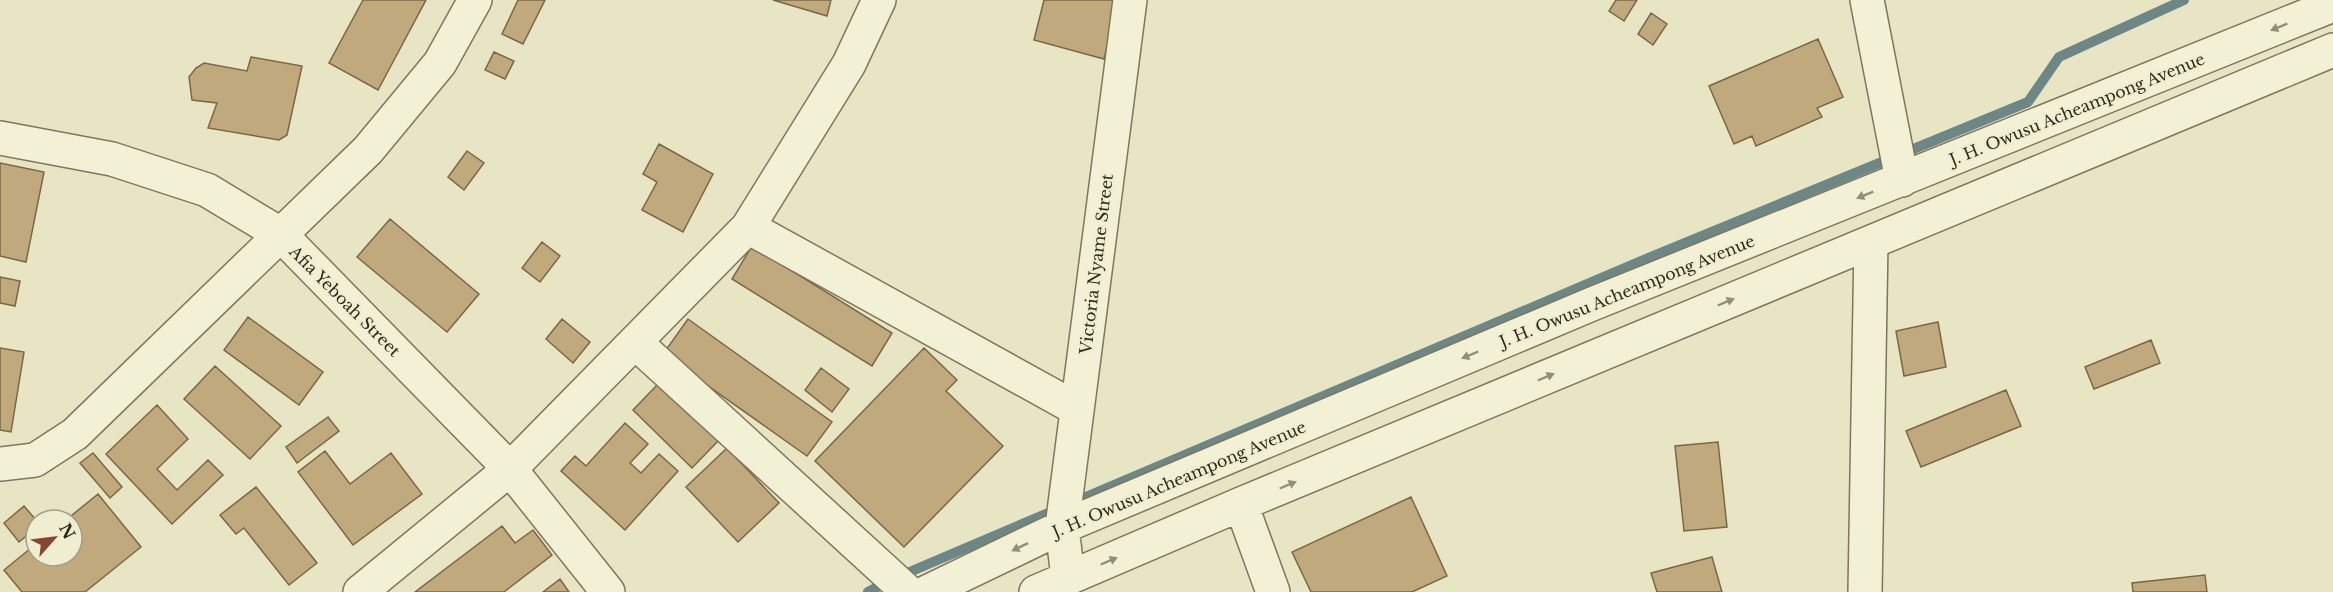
<svg xmlns="http://www.w3.org/2000/svg" width="2333" height="592" font-family="'Libre Baskerville',serif">
<style>
.lines{fill:none;stroke-linecap:round;stroke-linejoin:round}
.stream{stroke:#6d8787;stroke-width:10}
.building{fill:#c0a97d;stroke:#7b6745;stroke-width:1.5}
.minor-casing{stroke:#7f765c;stroke-width:36}
.minor{stroke:#f3f1d5;stroke-width:33}
.oneway{fill:#928e7a}
.labels{text-anchor:middle;dominant-baseline:central;stroke-width:4.5;stroke-linejoin:round;paint-order:stroke}
.street-label{font-size:16px;fill:#312b1e;stroke:#f0eed1}
</style>
<rect width="100%" height="100%" fill="#e7e5c3"/>
<g class="lines">
<path class="stream" d="M 868,592 L 893,579 L 1653,256 L 2028,102 L 2059,57 L 2184,0"/>
</g>
<path class="building" d="M 363,0 L 426,0 L 378,90 L 329,63 Z
M 518,0 L 545,0 L 523,44 L 502,34 Z
M 773,0 L 831,0 L 827,16 Z
M 1044,0 L 1119,0 L 1104,59 L 1034,40 Z
M 1616,0 L 1637,0 L 1624,21 L 1609,11 Z
M 1651,13 L 1667,24 L 1653,45 L 1638,34 Z
M 1818,39 L 1843,97 L 1817,108 L 1822,117 L 1756,146 L 1752,136 L 1734,144 L 1709,86 Z
M 494,52 L 514,61 L 505,79 L 485,70 Z
M 251,57 L 302,66 L 287,135 L 279,140 L 208,128 L 217,103 L 192,100 L 189,77 L 196,68 L 204,63 L 247,71 Z
M 659,144 L 713,174 L 683,232 L 642,210 L 657,182 L 643,174 Z
M 467,151 L 484,163 L 464,190 L 448,177 Z
M 0,163 L 44,172 L 26,262 L 0,256 Z
M 390,219 L 479,294 L 447,332 L 357,257 Z
M 542,242 L 560,256 L 540,282 L 522,268 Z
M 752,246 L 892,333 L 872,366 L 732,279 Z
M 0,277 L 20,281 L 15,306 L 0,303 Z
M 248,317 L 323,372 L 299,405 L 224,350 Z
M 562,319 L 590,342 L 573,363 L 546,339 Z
M 688,319 L 832,422 L 807,456 L 663,354 Z
M 1938,322 L 1946,367 L 1904,376 L 1896,331 Z
M 2151,340 L 2160,363 L 2094,389 L 2085,367 Z
M 0,348 L 24,352 L 11,432 L 0,430 Z
M 924,348 L 957,380 L 946,391 L 1003,446 L 904,547 L 815,461 Z
M 215,366 L 281,426 L 250,459 L 184,399 Z
M 821,368 L 849,389 L 832,412 L 805,390 Z
M 659,383 L 718,441 L 692,468 L 633,410 Z
M 2006,390 L 2021,426 L 1921,467 L 1906,431 Z
M 157,405 L 188,439 L 157,469 L 177,490 L 208,460 L 223,475 L 172,524 L 106,454 Z
M 328,417 L 339,431 L 297,463 L 286,447 Z
M 625,423 L 648,444 L 630,463 L 641,473 L 659,454 L 678,471 L 625,530 L 561,471 L 575,456 L 586,466 Z
M 1718,442 L 1727,527 L 1684,531 L 1675,446 Z
M 727,448 L 779,503 L 738,542 L 686,487 Z
M 325,451 L 350,484 L 391,453 L 422,494 L 353,545 L 298,472 Z
M 93,453 L 122,487 L 110,498 L 80,463 Z
M 256,487 L 317,563 L 289,585 L 244,528 L 236,534 L 220,515 Z
M 98,494 L 141,547 L 85,592 L 22,592 L 4,570 L 36,544 L 36,556 L 72,556 L 72,520 L 66,520 Z
M 1411,497 L 1447,576 L 1412,592 L 1311,592 L 1292,552 Z
M 24,506 L 36,520 L 36,528 L 19,542 L 4,523 Z
M 502,526 L 515,543 L 533,530 L 552,555 L 504,592 L 415,592 Z
M 1712,557 L 1722,592 L 1657,592 L 1651,573 Z
M 2205,575 L 2207,592 L 2133,592 L 2132,583 Z
M 560,579 L 569,592 L 543,592 Z"/>
<g class="lines">
<defs>
<path id="minor" d="M 1867,0 L 1902,180
M 0,138 L 112,159 L 207,190 L 280,234 L 510,469 L 608,592
M 748,227 L 849,64 L 879,0
M 636,343 L 908,592
M 0,464 L 35,460 L 75,434 L 368,150 L 440,63 L 475,0
M 1241,504 L 1273,592
M 1068,578 L 1062,527 L 1130,0
M 360,592 L 510,469 L 748,227 L 1077,409
M 927,592 L 1062,527 L 1592,304 L 2333,5
M 1036,592 L 1241,504 L 2333,50
M 1865,592 L 1871,242"/>
</defs>
<use href="#minor" class="minor-casing"/>
<use href="#minor" class="minor"/>
</g>
<defs><path id="oneway-solid" d="M-6-.8H1V-3.2L6.5 0L1 3.2V.8H-6Z" transform="scale(1.5)"/></defs>
<g class="oneway">
<use href="#oneway-solid" transform="translate(2279 27) rotate(158)"/>
<use href="#oneway-solid" transform="translate(1865 195) rotate(158)"/>
<use href="#oneway-solid" transform="translate(1726 302) rotate(-23)"/>
<use href="#oneway-solid" transform="translate(1470 355) rotate(157)"/>
<use href="#oneway-solid" transform="translate(1546 377) rotate(-23)"/>
<use href="#oneway-solid" transform="translate(1288 485) rotate(-23)"/>
<use href="#oneway-solid" transform="translate(1020 547) rotate(154)"/>
<use href="#oneway-solid" transform="translate(1109 561) rotate(-23)"/>
</g>
<g class="labels">
<g class="street-label">
<text transform="translate(2077 109) rotate(-22)">J. H. Owusu Acheampong Avenue</text>
<text transform="translate(1096 264) rotate(-83)">Victoria Nyame Street</text>
<text transform="translate(1627 291) rotate(-22)">J. H. Owusu Acheampong Avenue</text>
<text transform="translate(345 301) rotate(45)">Afia Yeboah Street</text>
<text transform="translate(1179 479) rotate(-23)">J. H. Owusu Acheampong Avenue</text>
</g>
</g>
<g transform="translate(54 538) rotate(62)"><circle r="28" fill="#f0eed1" stroke="#a4a089" stroke-width="1.5"/>
<path d="M0-4.5L10 22L0 15L-10 22Z" fill="#864634"/>
<text y="-9" font-size="16" font-weight="bold" text-anchor="middle" fill="#312b1e">N</text>
</g>
</svg>
